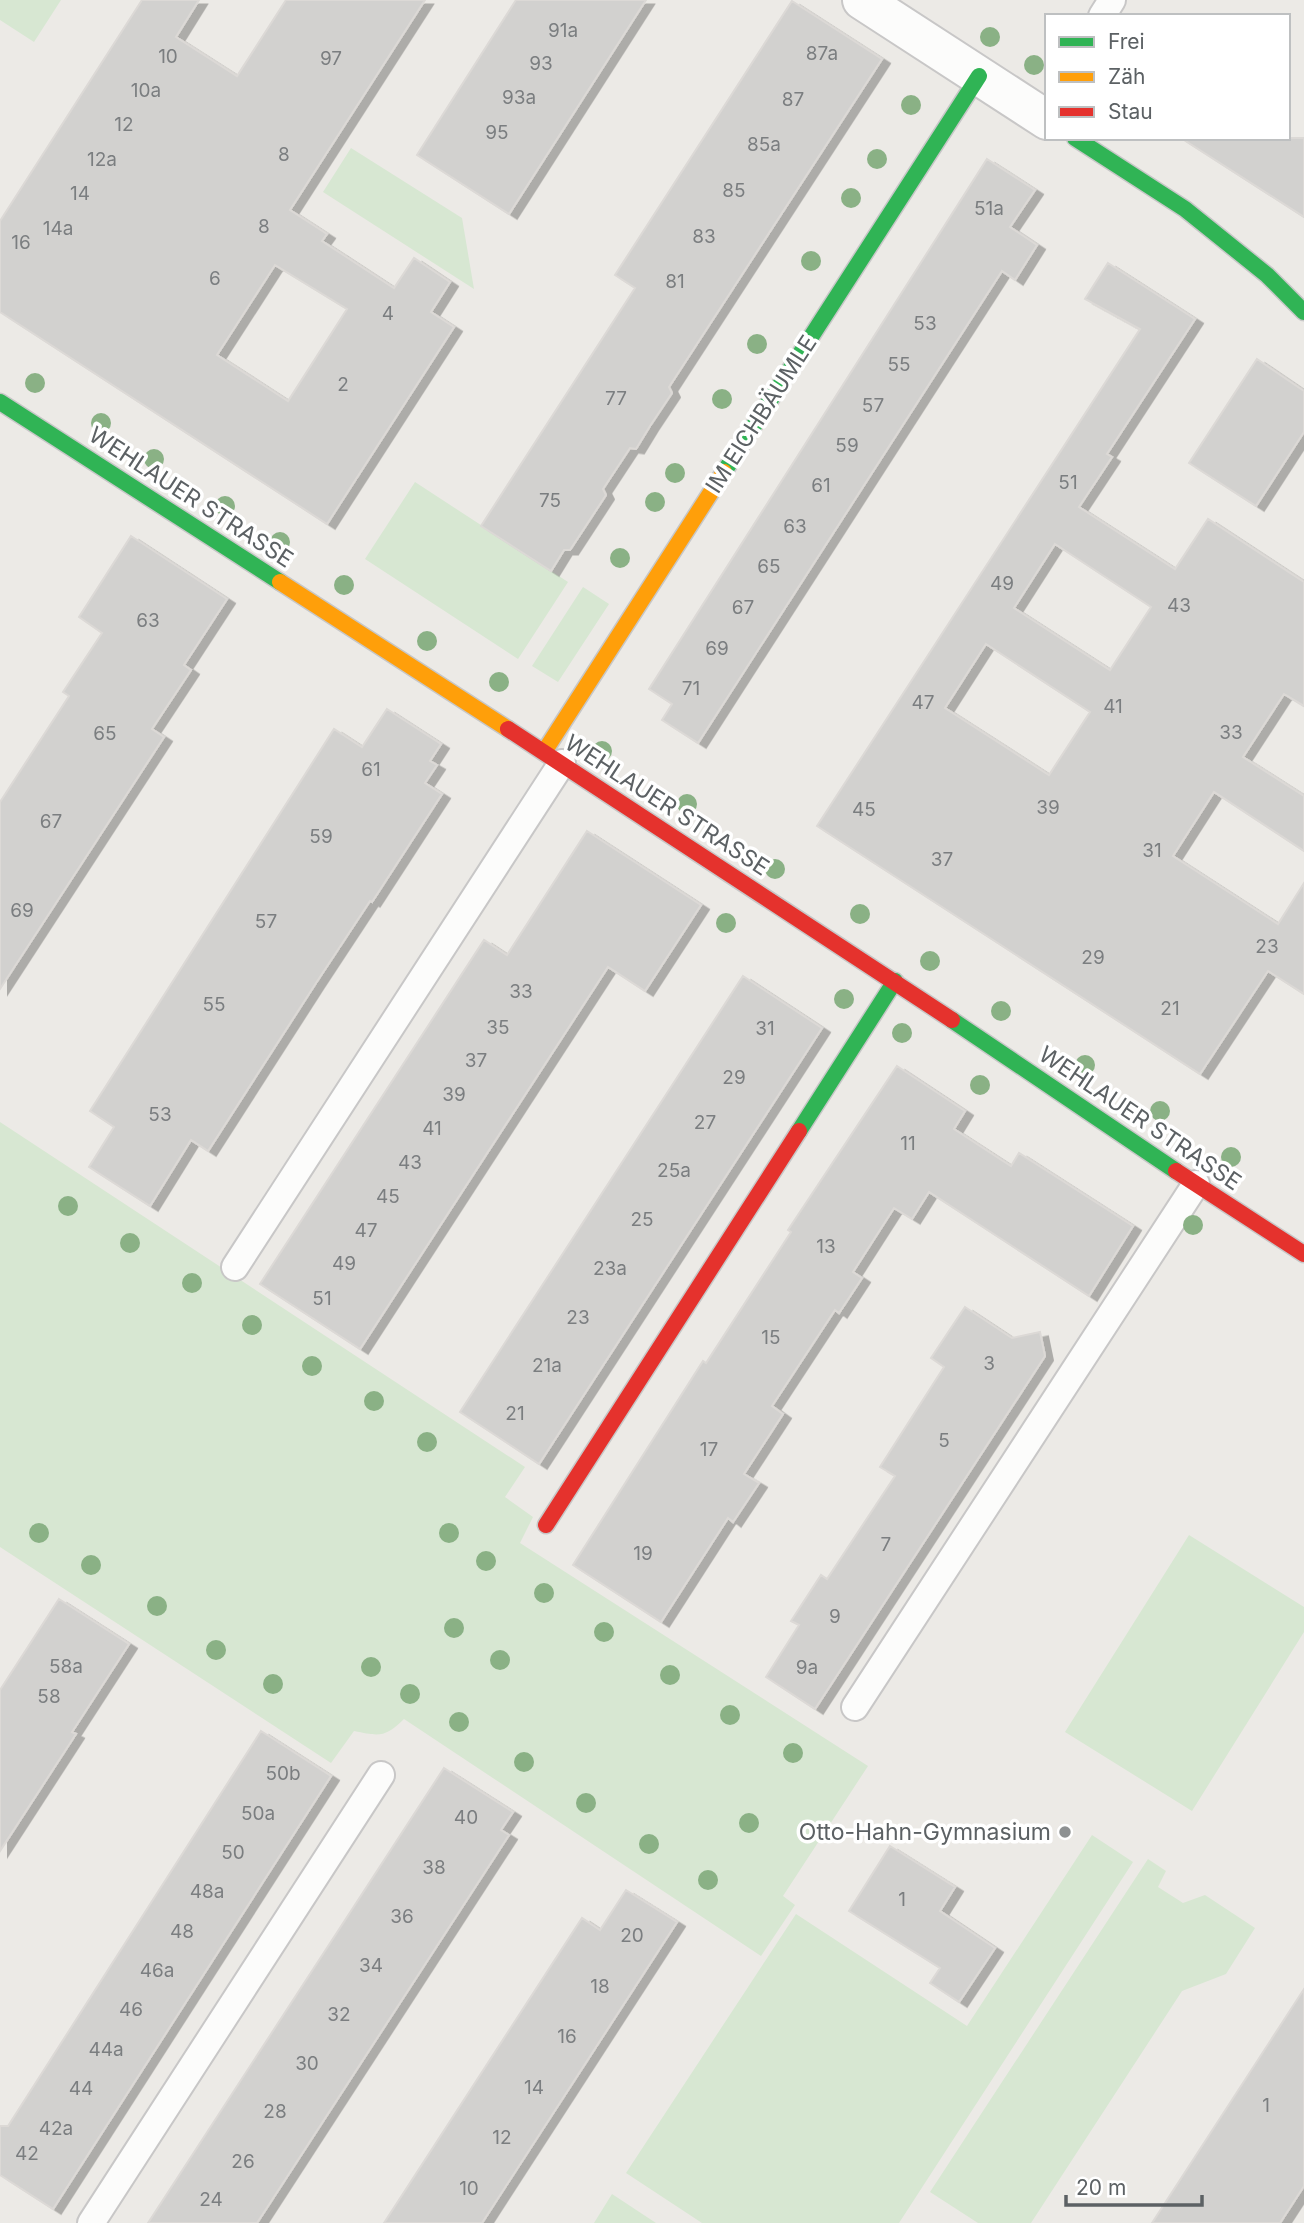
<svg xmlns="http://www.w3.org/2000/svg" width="1304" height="2223" font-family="Inter,sans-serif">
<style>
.green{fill:#d7e7d2}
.building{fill:#d2d1cf;stroke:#dcd9d6;stroke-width:2;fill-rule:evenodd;filter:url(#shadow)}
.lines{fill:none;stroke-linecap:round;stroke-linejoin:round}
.lane-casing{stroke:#c8c7c7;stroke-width:30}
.street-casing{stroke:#c8c7c7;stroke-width:42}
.fast-casing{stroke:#c7c7c7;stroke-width:19}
.slow-casing{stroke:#c7c7c7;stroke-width:19}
.jam-casing{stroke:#c7c7c7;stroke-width:19}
.lane{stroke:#fcfcfb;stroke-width:26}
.street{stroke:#fcfcfb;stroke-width:38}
.fast{stroke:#30b455;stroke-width:16}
.slow{stroke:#ff9f0a;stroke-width:16}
.jam{stroke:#e5322d;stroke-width:16}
.tree{fill:#8ab185}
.poi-dot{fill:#8e9192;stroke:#fff;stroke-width:2.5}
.labels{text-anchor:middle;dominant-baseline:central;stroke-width:7;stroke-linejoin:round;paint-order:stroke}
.number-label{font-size:19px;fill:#7b7e80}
.street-label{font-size:23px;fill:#5c6164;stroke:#fff}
.poi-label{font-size:23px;fill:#5c6164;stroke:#fff;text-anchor:end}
</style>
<defs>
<filter id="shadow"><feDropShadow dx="8" dy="4.5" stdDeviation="0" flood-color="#0004"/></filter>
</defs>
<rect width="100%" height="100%" fill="#eceae6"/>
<path class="green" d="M 0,0 L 61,0 L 34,42 L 0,20 Z
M 351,148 L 462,218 L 474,289 L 323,192 Z
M 415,482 L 568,582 L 518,659 L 365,559 Z
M 583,587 L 609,604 L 558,682 L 532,666 Z
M 0,1122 L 525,1467 L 505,1497 L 533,1517 L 520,1543 L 868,1766 L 783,1896 L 795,1905 L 761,1956 L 404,1719 C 385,1738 379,1736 354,1731 L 331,1763 L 0,1547 Z
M 1189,1535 L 1304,1607 L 1304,1632 L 1192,1811 L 1065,1732 Z
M 1092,1835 L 1133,1862 L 899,2223 L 702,2223 L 626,2173 L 796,1914 L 967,2026 Z
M 1148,1859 L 1166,1871 L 1158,1887 L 1183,1903 L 1205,1895 L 1255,1928 L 1226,1974 L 1182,1991 L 1031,2223 L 978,2223 L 930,2192 Z
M 612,2194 L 656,2223 L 594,2223 Z"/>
<path class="building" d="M 142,0 L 199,0 L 176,37 L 237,76 L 286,0 L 425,0 L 290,210 L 327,234 L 322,241 L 394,288 L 414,258 L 450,282 L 431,312 L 454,327 L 327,524 L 0,312 L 0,221 ZM 275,265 L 347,309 L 288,401 L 217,355 Z
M 516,0 L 646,0 L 509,214 L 417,155 Z
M 792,1 L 882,59 L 669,387 L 672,393 L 650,426 L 636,449 L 630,448 L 603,489 L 606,495 L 570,550 L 564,550 L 551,571 L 481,526 L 635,288 L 615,275 Z
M 1181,138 L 1304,138 L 1304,217 Z
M 987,159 L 1035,190 L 1010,227 L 1037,245 L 1015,280 L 1002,271 L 698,743 L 662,720 L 672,704 L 649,689 Z
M 1108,263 L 1195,319 L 1107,454 L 1112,457 L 1079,507 L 1175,569 L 1208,519 L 1304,582 L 1304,706 L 1284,694 L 1243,757 L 1304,796 L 1304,851 L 1214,792 L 1173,856 L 1278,924 L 1304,883 L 1304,994 L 1268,971 L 1200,1074 L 817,826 L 1140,329 L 1085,299 ZM 1055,544 L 1151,607 L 1110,670 L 1014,608 ZM 986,644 L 1090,712 L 1049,775 L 945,708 Z
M 1257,359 L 1304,391 L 1304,432 L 1256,506 L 1189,463 Z
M 131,536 L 227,599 L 184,665 L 191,670 L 152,729 L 164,737 L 0,989 L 0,802 L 69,696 L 63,692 L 102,633 L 79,617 Z
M 387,709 L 441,744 L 430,761 L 437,765 L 425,783 L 442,794 L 372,902 L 370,901 L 316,983 L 208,1151 L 191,1140 L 150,1206 L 89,1167 L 114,1127 L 90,1111 L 334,729 L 362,747 Z
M 587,831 L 701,905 L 645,991 L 608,967 L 360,1349 L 260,1284 L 484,940 L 507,955 Z
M 743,976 L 822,1028 L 539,1464 L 460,1412 Z
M 897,1066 L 965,1111 L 954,1129 L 1011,1166 L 1019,1153 L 1133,1226 L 1089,1296 L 929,1192 L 912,1219 L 894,1208 L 853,1272 L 862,1278 L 839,1313 L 835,1310 L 772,1406 L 783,1414 L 744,1474 L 759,1483 L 733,1522 L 728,1518 L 661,1622 L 573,1565 L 703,1361 L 706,1363 L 791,1232 L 788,1230 Z
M 965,1307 L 1012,1338 L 1040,1332 L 1045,1356 L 815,1709 L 766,1677 L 799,1625 L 791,1621 L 821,1575 L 827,1579 L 895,1476 L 880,1467 L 944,1367 L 931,1358 Z
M 59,1599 L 129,1644 L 72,1732 L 76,1734 L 0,1851 L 0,1690 Z
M 261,1731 L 331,1776 L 53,2209 L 0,2175 L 0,2126 L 8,2126 Z
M 444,1768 L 513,1812 L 501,1830 L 509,1835 L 257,2223 L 148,2223 Z
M 890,1846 L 955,1887 L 940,1911 L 995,1948 L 959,2002 L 930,1983 L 940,1968 L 849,1911 Z
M 626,1890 L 677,1922 L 482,2223 L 384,2223 L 582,1918 L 600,1930 Z
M 1304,1989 L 1304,2186 L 1280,2223 L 1152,2223 Z"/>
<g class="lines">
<defs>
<path id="lane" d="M 1102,16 L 1112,0
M 235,1267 L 562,763
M 855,1707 L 1196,1184
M 91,2223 L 381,1775"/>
<path id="street" d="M 862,0 L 1047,120"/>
<path id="fast" d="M 1075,138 L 1185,209 L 1267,275 L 1304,312
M 0,402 L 280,582
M 724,472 L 979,76
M 952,1020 L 1176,1171
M 799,1131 L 895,981"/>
<path id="slow" d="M 280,582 L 508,729
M 544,752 L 724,472"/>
<path id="jam" d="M 508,729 L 952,1020
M 1176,1171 L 1304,1254
M 546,1525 L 799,1131"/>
</defs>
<use href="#lane" class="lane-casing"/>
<use href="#street" class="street-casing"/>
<use href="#fast" class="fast-casing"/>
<use href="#slow" class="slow-casing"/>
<use href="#jam" class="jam-casing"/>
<use href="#lane" class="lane"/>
<use href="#street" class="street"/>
<use href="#fast" class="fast"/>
<use href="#slow" class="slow"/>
<use href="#jam" class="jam"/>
</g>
<g class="tree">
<circle cx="990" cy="37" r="10"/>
<circle cx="1034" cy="65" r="10"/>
<circle cx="911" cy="105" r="10"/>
<circle cx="877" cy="159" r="10"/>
<circle cx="851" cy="198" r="10"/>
<circle cx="811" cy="261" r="10"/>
<circle cx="757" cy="344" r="10"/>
<circle cx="35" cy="383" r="10"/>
<circle cx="722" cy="399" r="10"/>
<circle cx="101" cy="423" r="10"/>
<circle cx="154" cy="459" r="10"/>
<circle cx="675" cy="473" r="10"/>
<circle cx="655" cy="502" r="10"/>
<circle cx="225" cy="506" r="10"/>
<circle cx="280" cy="542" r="10"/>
<circle cx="620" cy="558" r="10"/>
<circle cx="344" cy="585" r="10"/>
<circle cx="427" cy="641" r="10"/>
<circle cx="499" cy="682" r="10"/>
<circle cx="602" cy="751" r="10"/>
<circle cx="687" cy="804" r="10"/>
<circle cx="775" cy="869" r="10"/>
<circle cx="860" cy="914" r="10"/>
<circle cx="726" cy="923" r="10"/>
<circle cx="930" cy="961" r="10"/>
<circle cx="844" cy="999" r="10"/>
<circle cx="1001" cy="1011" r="10"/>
<circle cx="902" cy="1033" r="10"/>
<circle cx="1085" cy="1065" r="10"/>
<circle cx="980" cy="1085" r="10"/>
<circle cx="1160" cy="1111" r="10"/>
<circle cx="1231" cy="1157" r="10"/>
<circle cx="68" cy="1206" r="10"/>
<circle cx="1193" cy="1225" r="10"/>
<circle cx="130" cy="1243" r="10"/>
<circle cx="192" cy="1283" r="10"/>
<circle cx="252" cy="1325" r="10"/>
<circle cx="312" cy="1366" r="10"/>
<circle cx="374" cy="1401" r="10"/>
<circle cx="427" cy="1442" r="10"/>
<circle cx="39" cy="1533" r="10"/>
<circle cx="449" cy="1533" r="10"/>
<circle cx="486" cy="1561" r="10"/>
<circle cx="91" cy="1565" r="10"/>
<circle cx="544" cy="1593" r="10"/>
<circle cx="157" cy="1606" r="10"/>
<circle cx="454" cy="1628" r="10"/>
<circle cx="604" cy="1632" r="10"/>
<circle cx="216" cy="1650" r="10"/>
<circle cx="500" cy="1660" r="10"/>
<circle cx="371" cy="1667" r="10"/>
<circle cx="670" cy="1675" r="10"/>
<circle cx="273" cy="1684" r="10"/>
<circle cx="410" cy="1694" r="10"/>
<circle cx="730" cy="1715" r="10"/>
<circle cx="459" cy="1722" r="10"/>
<circle cx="793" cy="1753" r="10"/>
<circle cx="524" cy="1762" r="10"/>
<circle cx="586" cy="1803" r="10"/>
<circle cx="749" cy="1823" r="10"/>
<circle cx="649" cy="1844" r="10"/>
<circle cx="708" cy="1880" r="10"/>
</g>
<circle class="poi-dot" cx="1065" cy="1832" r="7"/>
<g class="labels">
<g class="number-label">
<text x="563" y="30">91a</text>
<text x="822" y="53">87a</text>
<text x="168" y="56">10</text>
<text x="331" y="58">97</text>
<text x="541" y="63">93</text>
<text x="146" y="90">10a</text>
<text x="519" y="97">93a</text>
<text x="793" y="99">87</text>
<text x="124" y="124">12</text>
<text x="497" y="132">95</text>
<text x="764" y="144">85a</text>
<text x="284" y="154">8</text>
<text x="102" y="159">12a</text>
<text x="734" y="190">85</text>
<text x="80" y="193">14</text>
<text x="989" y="208">51a</text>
<text x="264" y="226">8</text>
<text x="58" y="228">14a</text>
<text x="704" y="236">83</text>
<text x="21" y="242">16</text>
<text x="215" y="278">6</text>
<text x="675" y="281">81</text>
<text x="388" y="313">4</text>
<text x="925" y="323">53</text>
<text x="899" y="364">55</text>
<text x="343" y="384">2</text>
<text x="616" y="398">77</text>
<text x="873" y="405">57</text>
<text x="847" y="445">59</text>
<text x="1068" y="482">51</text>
<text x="821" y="485">61</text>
<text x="550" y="500">75</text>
<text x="795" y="526">63</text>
<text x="769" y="566">65</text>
<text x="1002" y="583">49</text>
<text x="1179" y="605">43</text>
<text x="743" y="607">67</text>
<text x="148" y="620">63</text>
<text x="717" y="648">69</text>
<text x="691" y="688">71</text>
<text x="923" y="702">47</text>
<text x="1113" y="706">41</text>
<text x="1231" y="732">33</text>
<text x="105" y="733">65</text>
<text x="371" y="769">61</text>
<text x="1048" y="807">39</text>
<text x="864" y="809">45</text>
<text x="51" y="821">67</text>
<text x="321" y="836">59</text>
<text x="1152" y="850">31</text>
<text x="942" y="859">37</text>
<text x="22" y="910">69</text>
<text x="266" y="921">57</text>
<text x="1267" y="946">23</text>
<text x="1093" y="957">29</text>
<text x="521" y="991">33</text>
<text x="214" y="1004">55</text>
<text x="1170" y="1008">21</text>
<text x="498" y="1027">35</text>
<text x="765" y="1028">31</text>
<text x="476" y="1060">37</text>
<text x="734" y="1077">29</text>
<text x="454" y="1094">39</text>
<text x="160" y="1114">53</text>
<text x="705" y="1122">27</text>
<text x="432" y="1128">41</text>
<text x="908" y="1143">11</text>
<text x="410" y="1162">43</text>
<text x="674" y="1170">25a</text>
<text x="388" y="1196">45</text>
<text x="642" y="1219">25</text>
<text x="366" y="1230">47</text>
<text x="826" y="1246">13</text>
<text x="344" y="1263">49</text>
<text x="610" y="1268">23a</text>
<text x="322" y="1298">51</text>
<text x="578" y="1317">23</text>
<text x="771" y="1337">15</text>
<text x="989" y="1363">3</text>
<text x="547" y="1365">21a</text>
<text x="515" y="1413">21</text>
<text x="944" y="1440">5</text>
<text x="709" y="1449">17</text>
<text x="886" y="1544">7</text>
<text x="643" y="1553">19</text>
<text x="835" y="1616">9</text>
<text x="66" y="1666">58a</text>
<text x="807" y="1667">9a</text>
<text x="49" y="1696">58</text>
<text x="283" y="1773">50b</text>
<text x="258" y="1813">50a</text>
<text x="466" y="1817">40</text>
<text x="233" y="1852">50</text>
<text x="434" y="1867">38</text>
<text x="207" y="1891">48a</text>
<text x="902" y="1899">1</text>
<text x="402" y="1916">36</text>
<text x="182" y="1931">48</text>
<text x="632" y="1935">20</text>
<text x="371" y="1965">34</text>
<text x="157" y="1970">46a</text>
<text x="600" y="1986">18</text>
<text x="131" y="2009">46</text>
<text x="339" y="2014">32</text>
<text x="567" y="2036">16</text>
<text x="106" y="2049">44a</text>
<text x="307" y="2063">30</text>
<text x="534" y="2087">14</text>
<text x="81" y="2088">44</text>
<text x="1266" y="2105">1</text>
<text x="275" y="2111">28</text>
<text x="56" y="2128">42a</text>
<text x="502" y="2137">12</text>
<text x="27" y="2153">42</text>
<text x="243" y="2161">26</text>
<text x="469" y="2188">10</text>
<text x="211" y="2199">24</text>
</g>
<g class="street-label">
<text transform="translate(761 414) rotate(-57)">IM EICHBÄUMLE</text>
<text transform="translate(191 497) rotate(33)">WEHLAUER STRASSE</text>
<text transform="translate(667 805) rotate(33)">WEHLAUER STRASSE</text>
<text transform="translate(1140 1118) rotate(34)">WEHLAUER STRASSE</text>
</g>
<g class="poi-label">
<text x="1051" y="1832">Otto-Hahn-Gymnasium</text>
</g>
</g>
<rect x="1045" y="14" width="245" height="126" fill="#ffffff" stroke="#bec0c1" stroke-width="2"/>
<rect x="1059" y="37" width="35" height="10" fill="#30b455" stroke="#bec0c1" stroke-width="2"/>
<text x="1108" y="49" font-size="21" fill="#5c6164">Frei</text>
<rect x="1059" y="72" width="35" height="10" fill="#ff9f0a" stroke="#bec0c1" stroke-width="2"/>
<text x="1108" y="84" font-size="21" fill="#5c6164">Zäh</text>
<rect x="1059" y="107" width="35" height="10" fill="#e5322d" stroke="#bec0c1" stroke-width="2"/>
<text x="1108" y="119" font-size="21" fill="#5c6164">Stau</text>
<path d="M1066 2195v10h136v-10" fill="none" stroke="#5c6164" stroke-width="3.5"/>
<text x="1076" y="2195" font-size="21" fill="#5c6164" stroke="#ffffff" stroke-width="5" paint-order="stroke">20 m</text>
</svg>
